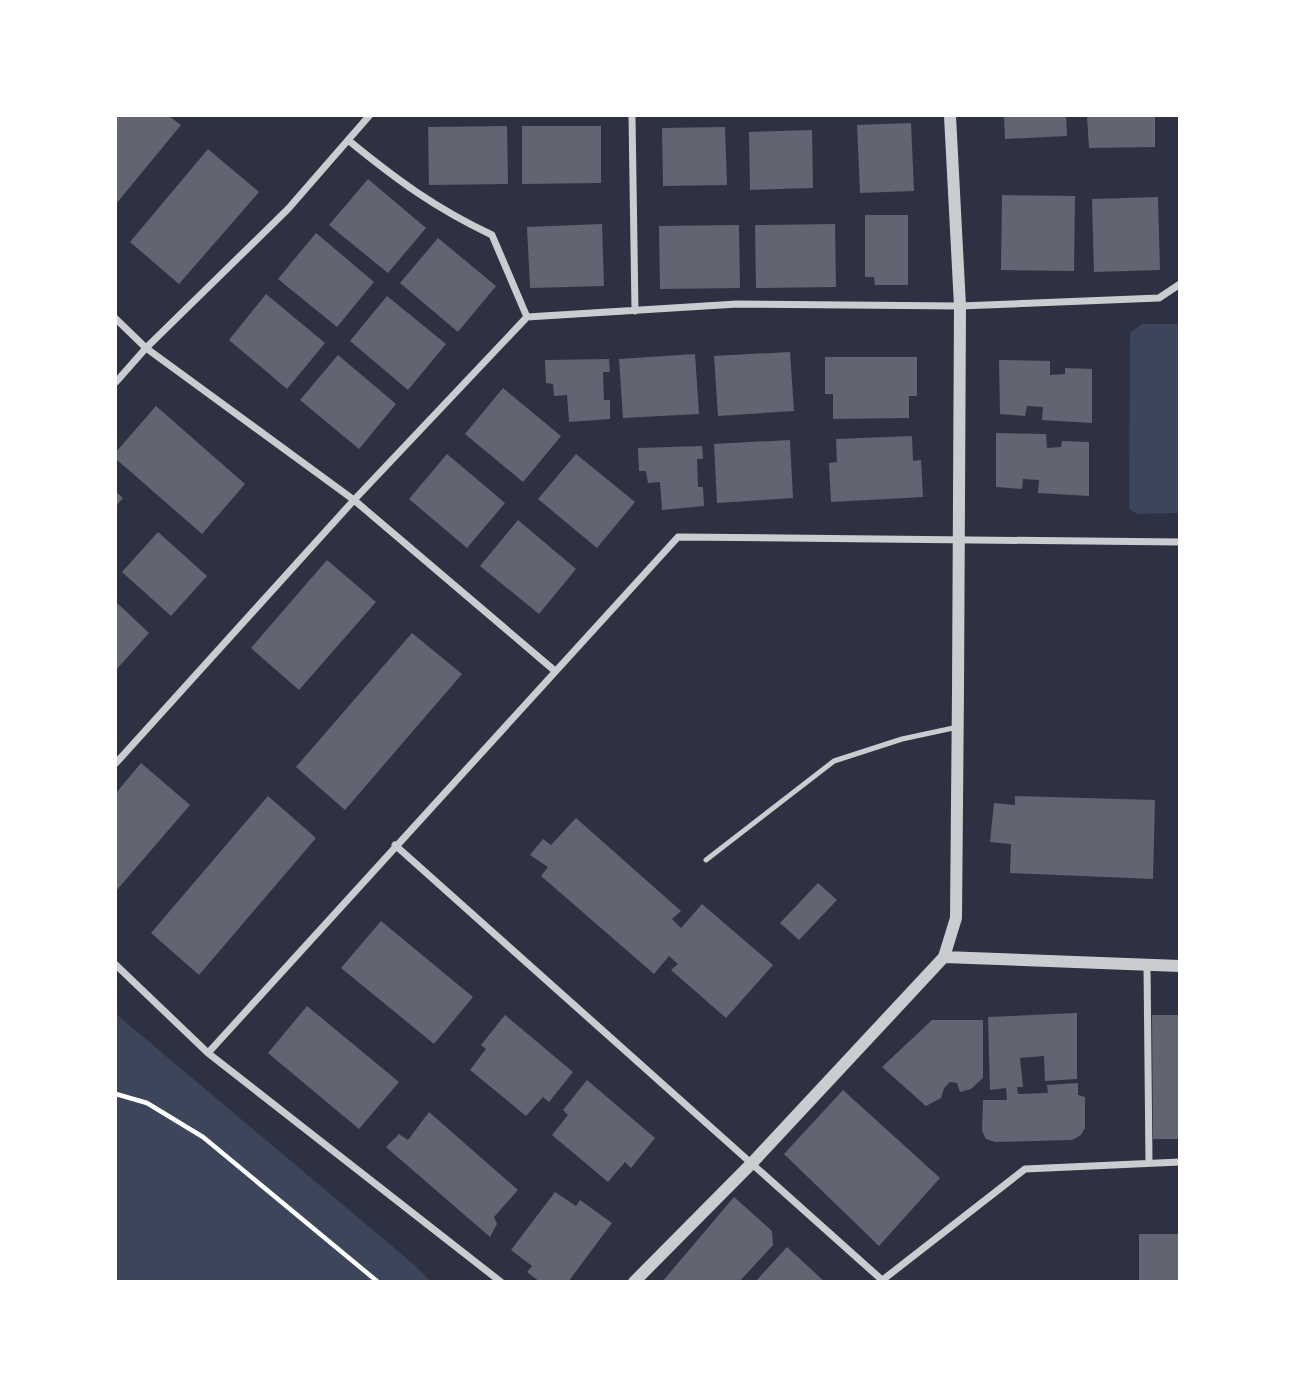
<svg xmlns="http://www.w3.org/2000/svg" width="1295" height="1397" font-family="Quicksand,sans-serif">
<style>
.green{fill:#3c4559}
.building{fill:#626471}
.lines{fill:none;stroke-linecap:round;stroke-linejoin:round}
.path{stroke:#fff;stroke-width:4.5}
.service{stroke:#caccd0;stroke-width:5}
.minor{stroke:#caccd0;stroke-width:7}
.tertiary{stroke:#caccd0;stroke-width:12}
</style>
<rect width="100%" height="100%" fill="#2d3142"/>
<path class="green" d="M 1142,324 L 1179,324 L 1179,513 L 1137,514 L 1129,509 L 1130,333 Z
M 116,1014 L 411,1262 L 430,1281 L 116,1281 Z"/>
<path class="building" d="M 116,116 L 169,116 L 181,125 L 116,204 Z
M 1004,116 L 1066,116 L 1067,136 L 1005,139 Z
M 1087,116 L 1155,116 L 1155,147 L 1089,148 Z
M 911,123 L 914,191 L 860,193 L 857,125 Z
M 507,126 L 508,184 L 429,185 L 428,127 Z
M 522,126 L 601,126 L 601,183 L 522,184 Z
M 725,127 L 727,185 L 663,186 L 662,128 Z
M 812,130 L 813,188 L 750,190 L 749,132 Z
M 208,149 L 259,192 L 179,284 L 130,242 Z
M 368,179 L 426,228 L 388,273 L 329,225 Z
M 1002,195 L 1075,196 L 1074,271 L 1001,270 Z
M 1158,197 L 1160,270 L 1094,272 L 1092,199 Z
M 865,215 L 908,215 L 908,285 L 875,285 L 874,277 L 865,277 Z
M 602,224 L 604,286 L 530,288 L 527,227 Z
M 835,224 L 836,287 L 756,288 L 755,225 Z
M 739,225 L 740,288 L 660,289 L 659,226 Z
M 316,233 L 374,282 L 337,327 L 278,279 Z
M 438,238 L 496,286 L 458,332 L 400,283 Z
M 266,294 L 325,343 L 287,389 L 229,340 Z
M 387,296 L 446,344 L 408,390 L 350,341 Z
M 790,352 L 794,411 L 718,416 L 714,356 Z
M 695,354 L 699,414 L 623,418 L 619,359 Z
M 338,355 L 396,404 L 359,449 L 300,400 Z
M 825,357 L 917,357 L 917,396 L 909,396 L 909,418 L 833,419 L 833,394 L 825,394 Z
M 609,359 L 610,372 L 603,372 L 604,400 L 610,400 L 610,419 L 569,422 L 567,395 L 554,396 L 553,384 L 546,383 L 545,360 Z
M 999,360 L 1050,361 L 1050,375 L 1065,374 L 1065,368 L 1092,369 L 1092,423 L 1042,420 L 1043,407 L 1027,406 L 1025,416 L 1000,414 Z
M 503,388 L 561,436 L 523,482 L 465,434 Z
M 156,406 L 245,484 L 202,534 L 116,459 L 116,452 Z
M 996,433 L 1046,434 L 1047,448 L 1061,447 L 1062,441 L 1089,442 L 1089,496 L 1038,493 L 1039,480 L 1023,479 L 1022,489 L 996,487 Z
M 912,436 L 913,461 L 921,460 L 923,497 L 831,502 L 829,463 L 837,462 L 836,439 Z
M 790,440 L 793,498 L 717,503 L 714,444 Z
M 702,446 L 703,459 L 697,459 L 698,487 L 703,487 L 704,506 L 662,510 L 660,482 L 648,483 L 646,471 L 639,471 L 638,448 Z
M 447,454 L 505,503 L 467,548 L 409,499 Z
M 576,454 L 635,502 L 597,548 L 538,499 Z
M 116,492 L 123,498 L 116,506 Z
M 518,520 L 576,569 L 539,614 L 480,566 Z
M 158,532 L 207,576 L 171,616 L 122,572 Z
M 327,560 L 376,602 L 299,690 L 251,648 Z
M 116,602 L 149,633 L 116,670 Z
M 412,633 L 462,674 L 345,810 L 296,767 Z
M 141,763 L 190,805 L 116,891 L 116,793 Z
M 268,796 L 316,838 L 199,975 L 151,933 Z
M 1015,796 L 1155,800 L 1153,879 L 1010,873 L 1011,844 L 990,842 L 994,803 L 1015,805 Z
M 576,818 L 681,911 L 672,919 L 681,928 L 702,904 L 773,965 L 726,1018 L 671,970 L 678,964 L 669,956 L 654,974 L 541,876 L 548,867 L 530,855 L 543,839 L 551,845 Z
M 818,883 L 837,900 L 799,940 L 780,923 Z
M 381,921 L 473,997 L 434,1044 L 341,968 Z
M 307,1006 L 399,1082 L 359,1129 L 268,1053 Z
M 1077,1013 L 1077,1079 L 1045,1081 L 1044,1056 L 1020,1058 L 1023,1087 L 1017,1087 L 1018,1094 L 1048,1093 L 1047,1085 L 1078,1083 L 1078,1095 L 1085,1097 L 1085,1128 L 1081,1135 L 1072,1140 L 995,1142 L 986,1139 L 982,1131 L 983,1100 L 1007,1100 L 1006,1088 L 990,1090 L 988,1017 Z
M 505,1015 L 573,1072 L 549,1102 L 543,1097 L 526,1116 L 470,1070 L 486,1049 L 481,1045 Z
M 1152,1015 L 1180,1015 L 1180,1139 L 1153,1139 Z
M 932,1020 L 983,1020 L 983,1078 L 971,1089 L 960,1092 L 957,1083 L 950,1082 L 944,1088 L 941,1098 L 926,1106 L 882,1067 Z
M 587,1080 L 655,1138 L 631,1168 L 625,1162 L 608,1182 L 552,1135 L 568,1115 L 563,1110 Z
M 843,1090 L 940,1178 L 879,1246 L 784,1154 Z
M 429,1112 L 518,1190 L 494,1217 L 497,1224 L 490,1237 L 386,1147 L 399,1134 L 408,1140 Z
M 555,1192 L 576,1206 L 580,1200 L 612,1223 L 568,1282 L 540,1282 L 527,1272 L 532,1266 L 511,1250 Z
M 734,1197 L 772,1231 L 773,1245 L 739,1282 L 662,1282 Z
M 1139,1234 L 1180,1234 L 1180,1282 L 1139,1282 Z
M 787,1247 L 825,1282 L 755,1282 Z"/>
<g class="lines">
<path class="path" d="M 116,1094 L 147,1103 L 203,1137 L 378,1282"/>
<path class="service" d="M 706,860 L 834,761 L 902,739 L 958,727"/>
<path class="minor" d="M 632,116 L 635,311
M 348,140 C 397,180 435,208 492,235 L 527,317
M 116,319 L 146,348 L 354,500 L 555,671
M 116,382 L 146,348 L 288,209 L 369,116
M 116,763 L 354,500 L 527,317 L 737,304 L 960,306 L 1159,298 L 1180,284
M 395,845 L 882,1280
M 116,965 L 208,1053 L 501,1282
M 1147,965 L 1149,1163
M 208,1053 L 678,537 L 1180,542
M 880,1282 L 1025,1169 L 1180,1162"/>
<path class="tertiary" d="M 944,957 L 956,918 L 958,690 L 960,306 L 950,116
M 634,1282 L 752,1163 L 944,957 L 1180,966"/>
</g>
<rect width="1295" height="1397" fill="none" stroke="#ffffff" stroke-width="234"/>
</svg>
